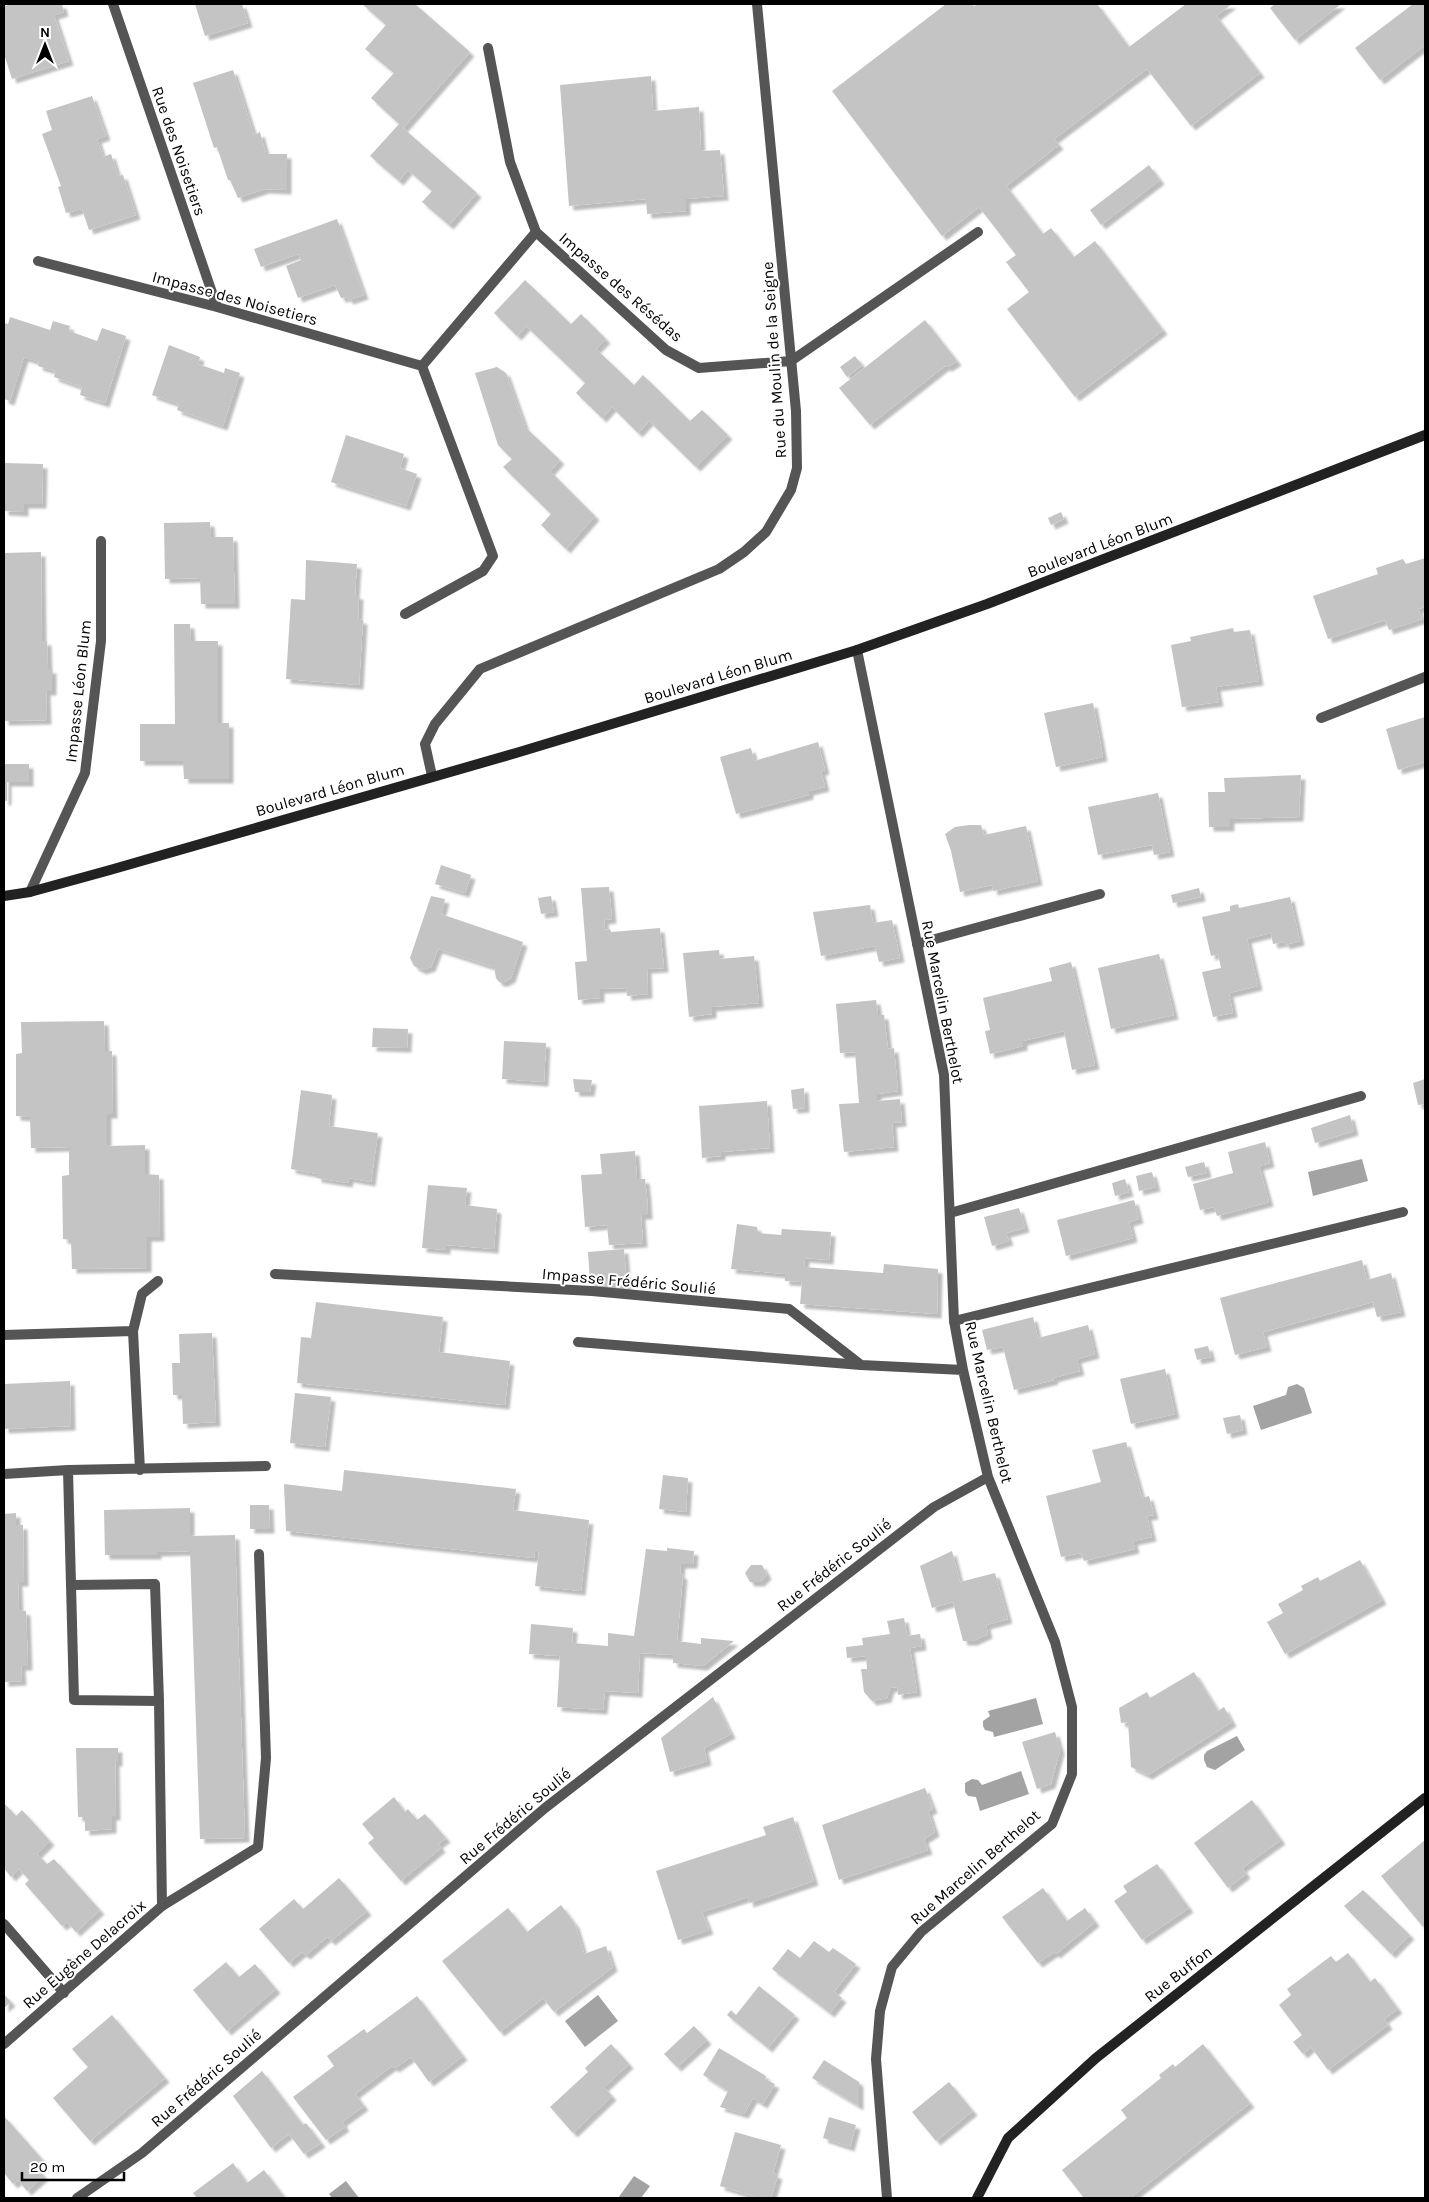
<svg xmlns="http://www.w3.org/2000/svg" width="1429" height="2202" font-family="Karla,sans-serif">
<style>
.water{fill:#a3a3a3}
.building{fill:#c4c4c4;filter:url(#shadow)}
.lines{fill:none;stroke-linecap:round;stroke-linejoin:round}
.lane{stroke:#555;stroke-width:10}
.street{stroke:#555;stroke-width:10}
.secondary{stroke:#222;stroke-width:10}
.labels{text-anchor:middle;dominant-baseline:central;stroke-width:4;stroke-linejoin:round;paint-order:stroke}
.street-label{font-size:16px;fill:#000;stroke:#fff}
</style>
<defs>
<filter id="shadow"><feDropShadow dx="4.5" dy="4.5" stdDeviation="1" flood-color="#0004"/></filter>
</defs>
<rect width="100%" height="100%" fill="#fff"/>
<path class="water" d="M 1362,1159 L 1368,1181 L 1313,1196 L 1308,1172 Z
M 1297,1384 L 1304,1388 L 1312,1413 L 1261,1430 L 1253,1406 L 1286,1395 L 1288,1387 Z
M 1036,1698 L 1043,1724 L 994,1737 L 993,1732 L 985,1730 L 983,1726 L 983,1721 L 990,1716 L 988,1711 Z
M 1237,1736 L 1245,1750 L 1215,1770 L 1207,1767 L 1204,1760 L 1204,1755 L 1207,1751 Z
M 1021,1771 L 1029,1794 L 980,1811 L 976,1797 L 968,1796 L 965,1792 L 965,1783 L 972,1779 L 978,1780 L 982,1785 Z
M 598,1995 L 618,2021 L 585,2047 L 565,2021 Z
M 634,2176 L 650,2186 L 641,2198 L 618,2198 Z
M 346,2181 L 359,2198 L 332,2198 L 329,2194 Z"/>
<path class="building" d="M 12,4 L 62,4 L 64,12 L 54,15 L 69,61 L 12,79 L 4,54 L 4,6 Z
M 195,4 L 242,4 L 248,23 L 205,36 Z
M 362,4 L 415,4 L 470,52 L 403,128 L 477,193 L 449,225 L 422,202 L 432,191 L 408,170 L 399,181 L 370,156 L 399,124 L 371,98 L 394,73 L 365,49 L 386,25 Z
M 946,4 L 972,4 L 974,6 L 978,4 L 1097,4 L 1129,47 L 1186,4 L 1232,4 L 1216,16 L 1260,73 L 1191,126 L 1147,69 L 1054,139 L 1059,145 L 1006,186 L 1043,234 L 1051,228 L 1074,257 L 1095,241 L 1163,330 L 1075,397 L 1007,309 L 1029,292 L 1006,262 L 1016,255 L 979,207 L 942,236 L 832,91 Z
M 1275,4 L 1341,4 L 1295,40 L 1270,8 Z
M 1413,4 L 1425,4 L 1425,45 L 1380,80 L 1355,48 Z
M 233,70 L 254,135 L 260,132 L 266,154 L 287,154 L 287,190 L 265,189 L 238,198 L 230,180 L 228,180 L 217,147 L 214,148 L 193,83 Z
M 651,76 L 653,111 L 699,107 L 701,151 L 720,150 L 724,196 L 686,199 L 686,211 L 647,214 L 646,199 L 569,206 L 560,85 Z
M 92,96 L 106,136 L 97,139 L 103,157 L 111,154 L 118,176 L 123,175 L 136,215 L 89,230 L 82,209 L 66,213 L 58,187 L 61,186 L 42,134 L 52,130 L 46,111 Z
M 1149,165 L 1160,180 L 1101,225 L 1090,210 Z
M 337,219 L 364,295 L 349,300 L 347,297 L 341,298 L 335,285 L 298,298 L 286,266 L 301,260 L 298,254 L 261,267 L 254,249 Z
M 525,280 L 571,324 L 581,314 L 606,339 L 596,349 L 634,385 L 643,375 L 690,421 L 702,410 L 728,435 L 696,467 L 649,421 L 638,433 L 612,407 L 602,418 L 576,393 L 585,383 L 574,372 L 526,326 L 517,336 L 494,313 Z
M 10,317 L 50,330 L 53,321 L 70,326 L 69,331 L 97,341 L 102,328 L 126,336 L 105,403 L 80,395 L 82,387 L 54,377 L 55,371 L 38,366 L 39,362 L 24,357 L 10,401 L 4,399 L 4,323 L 8,324 Z
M 925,320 L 957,361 L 948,367 L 945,366 L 870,425 L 839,388 Z
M 169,345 L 200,357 L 198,364 L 224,373 L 225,368 L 240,373 L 223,426 L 177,410 L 179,404 L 152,395 Z
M 855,356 L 862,365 L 847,377 L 840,367 Z
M 497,367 L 506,373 L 525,427 L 560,460 L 550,471 L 595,516 L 566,549 L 541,525 L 551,514 L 503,467 L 512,459 L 498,445 L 475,373 Z
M 346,435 L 404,454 L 400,468 L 417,474 L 406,506 L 331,482 Z
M 4,463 L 43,464 L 42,504 L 24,504 L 24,512 L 4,511 Z
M 1061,512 L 1064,519 L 1051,525 L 1048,518 Z
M 210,522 L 211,537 L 233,537 L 235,604 L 201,604 L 200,578 L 165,579 L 164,523 Z
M 41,552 L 42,641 L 47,641 L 48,669 L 52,669 L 52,691 L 46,691 L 47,720 L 4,721 L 4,553 Z
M 1425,558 L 1425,607 L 1418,609 L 1422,619 L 1389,630 L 1385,620 L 1328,639 L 1313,596 L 1378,574 L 1376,568 L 1403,559 L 1406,564 Z
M 306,560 L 357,564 L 355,595 L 359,595 L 358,619 L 363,620 L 359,685 L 286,679 L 291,599 L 305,600 Z
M 174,624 L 190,624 L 191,641 L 218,641 L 218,723 L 229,723 L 229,779 L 184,779 L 183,761 L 140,761 L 140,724 L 175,724 Z
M 1233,628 L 1234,632 L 1250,630 L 1259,681 L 1216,687 L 1219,702 L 1182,707 L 1171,645 L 1191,641 L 1190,637 Z
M 1093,703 L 1103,757 L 1056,767 L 1044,713 Z
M 1425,717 L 1425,762 L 1398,770 L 1386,729 Z
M 818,742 L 825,770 L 821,771 L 825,787 L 809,791 L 809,795 L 736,814 L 720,757 L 751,748 L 754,761 Z
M 4,764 L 29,764 L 29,782 L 7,782 L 7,801 L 4,801 Z
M 1301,775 L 1299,817 L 1230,819 L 1230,827 L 1209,827 L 1208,792 L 1225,792 L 1224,778 Z
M 1158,793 L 1170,852 L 1154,855 L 1152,845 L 1098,855 L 1088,807 Z
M 969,825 L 981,825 L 984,835 L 1026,826 L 1038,881 L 993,891 L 992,885 L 960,892 L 951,851 L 945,834 L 955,827 Z
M 441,865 L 471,875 L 465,893 L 435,884 Z
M 609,887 L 612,919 L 604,920 L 605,930 L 610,929 L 611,932 L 660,928 L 664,968 L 647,969 L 648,994 L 627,996 L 626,988 L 600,989 L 600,998 L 578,1000 L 575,962 L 587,961 L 581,888 Z
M 1199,888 L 1201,897 L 1173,903 L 1171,895 Z
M 431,896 L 445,899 L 441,914 L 523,942 L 511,978 L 504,982 L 499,982 L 496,978 L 494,967 L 438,949 L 431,967 L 422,970 L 414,966 L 410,958 Z
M 551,896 L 554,912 L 541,914 L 538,898 Z
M 1290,897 L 1300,941 L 1285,945 L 1285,942 L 1273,944 L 1271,933 L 1247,939 L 1258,986 L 1229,993 L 1233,1013 L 1213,1017 L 1202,972 L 1221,968 L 1218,954 L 1211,956 L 1202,917 L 1230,911 L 1230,906 L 1238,904 L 1239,908 Z
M 870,905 L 873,923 L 892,920 L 900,958 L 879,962 L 875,946 L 821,956 L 813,912 Z
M 719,950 L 720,959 L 754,956 L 759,1003 L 712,1007 L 712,1014 L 689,1017 L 683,953 Z
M 1159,954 L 1174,1015 L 1111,1029 L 1098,968 Z
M 1071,962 L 1095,1065 L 1072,1070 L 1064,1031 L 1023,1041 L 1023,1046 L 990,1054 L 985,1031 L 990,1030 L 983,998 L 1052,981 L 1049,968 Z
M 876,1000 L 878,1015 L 884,1015 L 888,1049 L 894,1048 L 898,1091 L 877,1094 L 877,1101 L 900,1099 L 902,1122 L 892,1123 L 894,1147 L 844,1152 L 839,1104 L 859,1103 L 855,1052 L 840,1053 L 836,1004 Z
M 104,1021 L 105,1051 L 112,1051 L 113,1114 L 107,1114 L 107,1146 L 145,1145 L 145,1174 L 159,1175 L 160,1237 L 147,1237 L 147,1268 L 72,1269 L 71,1240 L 63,1239 L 62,1176 L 69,1175 L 69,1147 L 31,1148 L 30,1117 L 16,1116 L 16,1054 L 22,1053 L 21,1022 Z
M 373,1028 L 408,1029 L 407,1048 L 372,1047 Z
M 504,1041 L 546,1043 L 544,1082 L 502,1079 Z
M 573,1079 L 592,1080 L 590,1092 L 575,1092 Z
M 1425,1079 L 1425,1104 L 1418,1105 L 1413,1083 Z
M 804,1088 L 805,1108 L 793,1109 L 791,1090 Z
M 301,1090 L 332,1095 L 329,1126 L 378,1133 L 371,1182 L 349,1178 L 348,1183 L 317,1178 L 317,1174 L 291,1169 Z
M 767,1101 L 770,1148 L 721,1152 L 721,1156 L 702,1158 L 699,1106 Z
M 1350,1115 L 1354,1131 L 1315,1143 L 1311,1128 Z
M 1265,1142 L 1270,1163 L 1259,1166 L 1269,1202 L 1217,1216 L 1214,1207 L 1200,1210 L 1193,1184 L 1233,1173 L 1228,1152 Z
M 635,1151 L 637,1179 L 645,1179 L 647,1197 L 648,1215 L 641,1215 L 643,1243 L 609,1245 L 607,1225 L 585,1227 L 581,1175 L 602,1174 L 600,1154 Z
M 1204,1162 L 1207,1173 L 1188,1177 L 1185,1167 Z
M 1152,1172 L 1156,1187 L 1139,1191 L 1136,1176 Z
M 1125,1179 L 1129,1192 L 1115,1196 L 1112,1183 Z
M 428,1185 L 467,1188 L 465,1205 L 497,1209 L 494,1249 L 446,1245 L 446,1250 L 422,1248 Z
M 1134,1200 L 1139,1219 L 1129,1222 L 1133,1238 L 1066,1256 L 1057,1220 Z
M 1019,1208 L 1025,1228 L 1006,1233 L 1009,1241 L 992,1246 L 984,1217 Z
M 737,1224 L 757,1227 L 758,1233 L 781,1235 L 782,1229 L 831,1232 L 829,1260 L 805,1258 L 804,1267 L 883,1273 L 884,1264 L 938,1269 L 937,1314 L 800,1304 L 802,1282 L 785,1281 L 785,1274 L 731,1269 Z
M 624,1249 L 627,1287 L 590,1284 L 588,1252 Z
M 1362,1260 L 1367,1280 L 1391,1273 L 1401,1312 L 1377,1317 L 1373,1302 L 1263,1332 L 1267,1347 L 1235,1355 L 1220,1298 Z
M 316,1302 L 443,1317 L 439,1352 L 510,1361 L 505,1405 L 297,1383 L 301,1337 L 311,1338 Z
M 1033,1317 L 1038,1338 L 1088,1325 L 1095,1354 L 1077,1359 L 1080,1371 L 1053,1378 L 1054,1380 L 1014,1390 L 1003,1347 L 987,1350 L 982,1330 Z
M 212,1333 L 216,1422 L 183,1424 L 182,1395 L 173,1395 L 172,1363 L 180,1363 L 179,1334 Z
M 1208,1346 L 1211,1357 L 1197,1360 L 1194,1349 Z
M 1165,1369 L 1175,1414 L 1131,1424 L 1120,1379 Z
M 70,1381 L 71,1426 L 4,1429 L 4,1384 Z
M 295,1393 L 331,1397 L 325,1447 L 290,1443 Z
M 1240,1415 L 1243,1430 L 1227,1434 L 1223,1418 Z
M 1126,1442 L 1142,1498 L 1149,1496 L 1154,1515 L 1147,1516 L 1152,1537 L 1133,1541 L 1135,1549 L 1084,1561 L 1081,1553 L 1061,1557 L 1046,1496 L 1101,1482 L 1092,1450 Z
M 344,1470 L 516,1489 L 513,1510 L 589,1520 L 581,1591 L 535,1586 L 539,1551 L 535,1550 L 534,1558 L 286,1531 L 284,1484 L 342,1491 Z
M 663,1475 L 688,1478 L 686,1512 L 659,1509 Z
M 250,1505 L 269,1505 L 270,1529 L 250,1529 Z
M 190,1508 L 190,1536 L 235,1535 L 245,1838 L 200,1839 L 190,1551 L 157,1552 L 157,1555 L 105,1555 L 104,1510 Z
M 16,1513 L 16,1525 L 23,1525 L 24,1582 L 18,1582 L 19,1610 L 26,1611 L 28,1666 L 21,1666 L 22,1681 L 4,1682 L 4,1514 Z
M 667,1548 L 694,1551 L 693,1564 L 681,1564 L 680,1574 L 683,1575 L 677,1641 L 701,1644 L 701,1638 L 734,1641 L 703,1666 L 673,1663 L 673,1655 L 640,1653 L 638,1693 L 605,1691 L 603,1710 L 557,1707 L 560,1656 L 529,1654 L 531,1624 L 573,1628 L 572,1643 L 608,1646 L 608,1633 L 634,1636 L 646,1549 L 667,1551 Z
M 952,1551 L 960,1582 L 995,1573 L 1008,1619 L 986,1625 L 988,1634 L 973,1641 L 963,1641 L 953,1602 L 932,1608 L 920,1566 Z
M 1360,1560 L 1382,1600 L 1285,1654 L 1267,1622 L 1283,1613 L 1278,1604 L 1303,1590 L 1301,1586 L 1318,1577 L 1320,1581 Z
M 751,1565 L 762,1565 L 767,1575 L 760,1582 L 750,1582 L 745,1573 Z
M 904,1618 L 907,1636 L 920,1634 L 922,1646 L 910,1648 L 917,1692 L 898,1695 L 897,1687 L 890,1688 L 887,1698 L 872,1701 L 864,1692 L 861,1669 L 867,1669 L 866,1656 L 847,1658 L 846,1647 L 863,1645 L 862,1638 L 890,1634 L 887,1621 Z
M 1194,1672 L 1218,1711 L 1224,1707 L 1232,1722 L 1148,1775 L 1131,1767 L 1128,1722 L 1121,1723 L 1119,1708 L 1147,1692 L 1150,1698 Z
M 713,1697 L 731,1734 L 704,1748 L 707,1761 L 670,1772 L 661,1738 Z
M 1055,1732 L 1060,1750 L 1051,1784 L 1037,1789 L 1022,1742 Z
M 76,1748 L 118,1748 L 118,1762 L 115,1762 L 116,1816 L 112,1816 L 112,1829 L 85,1831 L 85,1817 L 78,1817 Z
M 925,1788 L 933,1809 L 928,1811 L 935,1832 L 924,1839 L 928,1850 L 839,1880 L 822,1825 Z
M 394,1797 L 405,1812 L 408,1809 L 417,1820 L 425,1814 L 446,1838 L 438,1844 L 441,1848 L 401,1881 L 368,1843 L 374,1838 L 362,1824 Z
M 1252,1800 L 1281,1840 L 1242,1868 L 1246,1874 L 1228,1888 L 1194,1843 Z
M 4,1803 L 16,1816 L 22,1810 L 50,1841 L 37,1854 L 47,1864 L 54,1859 L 100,1910 L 76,1932 L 67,1922 L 62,1926 L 25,1884 L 29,1880 L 19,1869 L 11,1877 L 4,1868 Z
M 793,1817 L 814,1881 L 749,1903 L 748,1897 L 702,1912 L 709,1930 L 678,1940 L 656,1871 L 766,1835 L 763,1827 Z
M 1425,1840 L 1425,1925 L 1423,1927 L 1381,1876 Z
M 1157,1864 L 1189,1908 L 1142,1940 L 1114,1901 L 1127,1892 L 1123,1886 Z
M 339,1878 L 367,1911 L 331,1941 L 327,1937 L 306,1955 L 302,1952 L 289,1963 L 259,1929 L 294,1899 L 303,1909 Z
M 1043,1888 L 1067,1921 L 1085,1908 L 1095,1922 L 1056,1954 L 1054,1952 L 1038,1963 L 1002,1917 Z
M 1363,1890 L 1410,1935 L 1391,1954 L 1344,1906 Z
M 561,1905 L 575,1924 L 584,1954 L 606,1946 L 613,1967 L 554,2012 L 543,1998 L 500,2032 L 442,1961 L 508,1908 L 527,1932 Z
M 814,1941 L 829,1952 L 833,1948 L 856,1964 L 834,1992 L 842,1998 L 830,2013 L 772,1969 L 788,1949 L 800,1958 Z
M 1348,1953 L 1370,1982 L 1375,1978 L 1398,2009 L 1384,2019 L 1388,2025 L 1328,2070 L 1311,2047 L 1303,2054 L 1293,2042 L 1302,2035 L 1279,2005 L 1291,1995 L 1287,1989 L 1331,1956 L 1336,1962 Z
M 226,1962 L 239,1977 L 255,1964 L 276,1989 L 227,2031 L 193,1990 Z
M 759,1986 L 795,2015 L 768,2048 L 727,2015 L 731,2010 L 736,2015 Z
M 4,1994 L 11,2002 L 4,2008 Z
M 417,1996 L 463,2056 L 429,2082 L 411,2057 L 395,2068 L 392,2066 L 355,2094 L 364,2106 L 342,2122 L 345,2127 L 326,2140 L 293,2097 L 334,2066 L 327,2056 L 364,2029 L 367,2033 Z
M 112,2015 L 165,2078 L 90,2141 L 53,2098 L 88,2067 L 72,2049 Z
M 694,2026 L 707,2040 L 677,2067 L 664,2054 Z
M 611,2044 L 629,2064 L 604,2087 L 612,2096 L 573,2133 L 550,2107 L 588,2072 L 585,2068 Z
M 1203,2044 L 1250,2103 L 1130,2198 L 1084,2198 L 1062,2170 L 1127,2118 L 1121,2110 L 1161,2078 L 1159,2075 L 1173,2064 L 1175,2067 Z
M 719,2048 L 766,2076 L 765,2079 L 775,2084 L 763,2104 L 753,2098 L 744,2114 L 720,2107 L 728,2091 L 703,2075 Z
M 824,2060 L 859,2082 L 859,2106 L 812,2078 Z
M 262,2071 L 303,2125 L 306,2123 L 321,2143 L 304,2154 L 289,2134 L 271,2148 L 233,2096 Z
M 949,2082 L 973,2111 L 936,2141 L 912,2112 Z
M 4,2116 L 42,2159 L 34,2165 L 44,2176 L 27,2191 L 18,2180 L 13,2184 L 4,2173 Z
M 829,2117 L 856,2125 L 850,2147 L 823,2138 Z
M 735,2132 L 781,2145 L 773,2173 L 778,2175 L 771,2198 L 760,2198 L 720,2186 Z
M 233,2163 L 247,2183 L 264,2170 L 285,2198 L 197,2198 L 193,2193 Z"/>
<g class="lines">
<path class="lane" d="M 791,361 L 978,232
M 917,944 L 1100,894
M 950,1213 L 1361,1096
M 954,1321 L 1403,1212
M 578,1342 L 861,1365
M 162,1906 L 258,1847 L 266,1758 L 259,1554"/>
<path class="street" d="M 113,4 L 217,307
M 488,48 L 510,162 L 536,232 L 666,350 L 699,368 L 791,361
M 38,261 L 217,307 L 422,366 L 493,556 L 483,571 L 405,614
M 422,366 L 536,232
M 857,650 L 944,1075 L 954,1321 L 963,1370 L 988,1477 L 1055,1642 L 1072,1707 L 1072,1774 L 1052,1824 L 921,1932 L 892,1967 L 880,2011 L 876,2059 L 887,2198
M 1321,718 L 1425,677
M 432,776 L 425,744 L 435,724 L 480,669 L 719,569 L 744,552 L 766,532 L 791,490 L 797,468 L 796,411 L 757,4
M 30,892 L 85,773 L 101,641 L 101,541
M 275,1274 L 592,1291 L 789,1309 L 861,1365 L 963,1370
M 4,1335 L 133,1331
M 68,1470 L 74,1700 L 159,1701
M 140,1470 L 133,1331 L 142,1294 L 158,1281
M 4,1474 L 68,1470 L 266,1466
M 4,1924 L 64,1993
M 4,2044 L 162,1906 L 159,1701 L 155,1584 L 72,1585
M 77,2198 L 142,2153 L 545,1808 L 934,1507 L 988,1477"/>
<path class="secondary" d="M 4,896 L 30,892 L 110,870 L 516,753 L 857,650 L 987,604 L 1425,435
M 977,2198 L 1008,2138 L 1096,2058 L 1425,1798"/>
</g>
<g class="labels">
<g class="street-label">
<text transform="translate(179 151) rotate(71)">Rue des Noisetiers</text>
<text transform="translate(621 287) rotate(41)">Impasse des Résédas</text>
<text transform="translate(235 298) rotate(15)">Impasse des Noisetiers</text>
<text transform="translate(774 360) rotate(-94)">Rue du Moulin de la Seigne</text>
<text transform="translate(1100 545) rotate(-21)">Boulevard Léon Blum</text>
<text transform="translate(718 676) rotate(-17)">Boulevard Léon Blum</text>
<text transform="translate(78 691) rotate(-84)">Impasse Léon Blum</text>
<text transform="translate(330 790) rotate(-16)">Boulevard Léon Blum</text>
<text transform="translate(943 1002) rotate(79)">Rue Marcelin Berthelot</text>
<text transform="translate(629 1281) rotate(5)">Impasse Frédéric Soulié</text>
<text transform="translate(989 1402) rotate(77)">Rue Marcelin Berthelot</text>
<text transform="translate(834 1565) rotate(-38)">Rue Frédéric Soulié</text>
<text transform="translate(515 1816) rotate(-40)">Rue Frédéric Soulié</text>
<text transform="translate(975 1867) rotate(-41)">Rue Marcelin Berthelot</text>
<text transform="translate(84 1954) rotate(-41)">Rue Eugène Delacroix</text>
<text transform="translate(1178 1974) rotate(-38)">Rue Buffon</text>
<text transform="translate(206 2078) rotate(-41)">Rue Frédéric Soulié</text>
</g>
</g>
<rect width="1429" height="2202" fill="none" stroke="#000000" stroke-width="10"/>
<g transform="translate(45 45)" stroke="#ffffff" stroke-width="4" paint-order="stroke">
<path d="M0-4L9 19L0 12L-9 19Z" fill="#000000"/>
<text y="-8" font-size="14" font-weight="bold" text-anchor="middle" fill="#000000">N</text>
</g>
<path d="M22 2172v8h102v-8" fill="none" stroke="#000000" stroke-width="2.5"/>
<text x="30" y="2172" font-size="15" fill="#000000" stroke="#ffffff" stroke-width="4" paint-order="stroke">20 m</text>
</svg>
